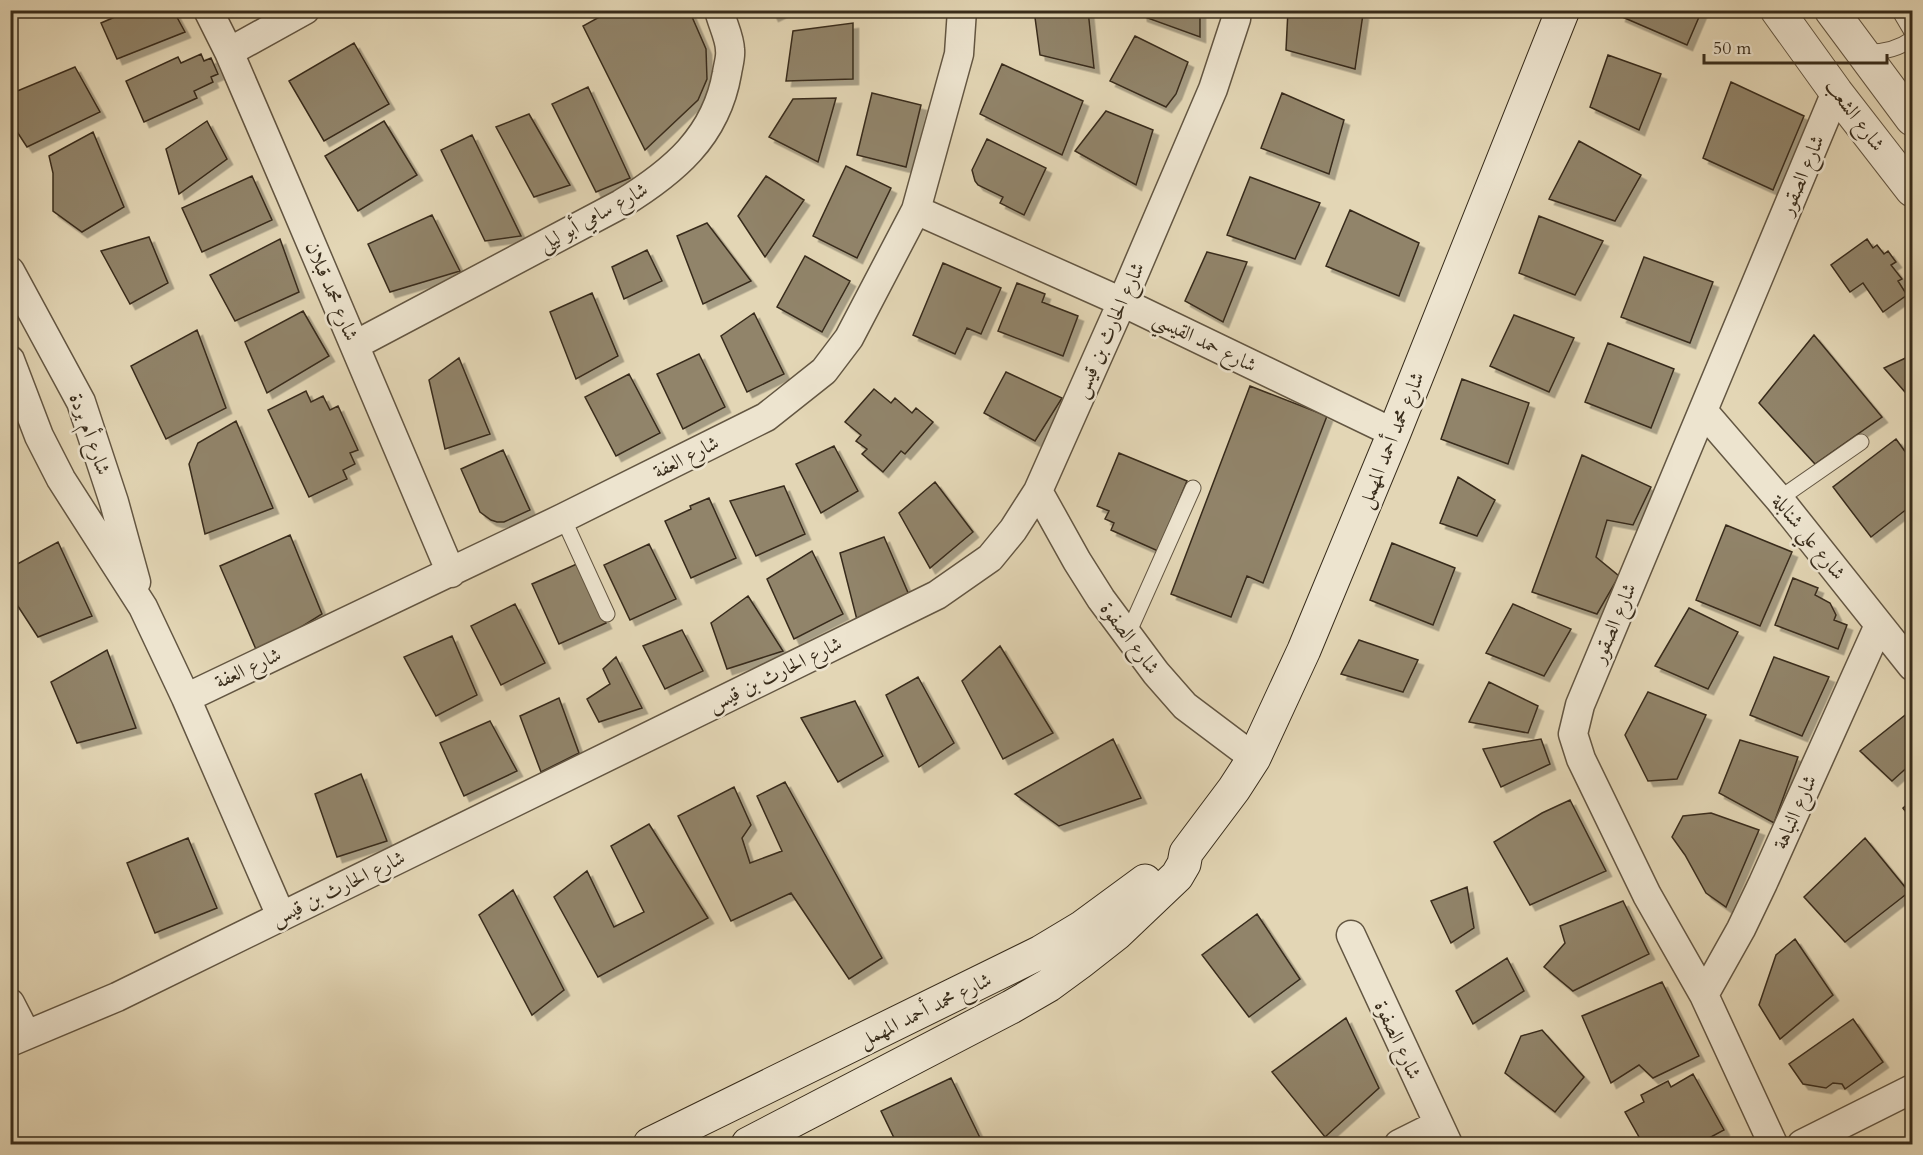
<svg xmlns="http://www.w3.org/2000/svg" width="1923" height="1155" font-family="Cardo,Amiri,serif">
<style>
.building{fill:#91846b;stroke:#382c1b;stroke-width:1.5;filter:url(#shadow)}
.lines{fill:none;stroke-linecap:round;stroke-linejoin:round}
.service-casing{stroke:#635642;stroke-width:17}
.minor-casing{stroke:#635642;stroke-width:31}
.tertiary-casing{stroke:#635642;stroke-width:35}
.secondary-casing{stroke:#382c1b;stroke-width:35}
.service{stroke:#ede4cf;stroke-width:15}
.minor{stroke:#ede4cf;stroke-width:28}
.tertiary{stroke:#ede4cf;stroke-width:33}
.secondary{stroke:#ede4cf;stroke-width:33}
.labels{text-anchor:middle;dominant-baseline:central;stroke-width:5;stroke-linejoin:round;paint-order:stroke}
.street-label{font-size:20px;fill:#382c1b;stroke:#ede4cf}
</style>
<defs>
<filter id="shadow"><feDropShadow dx="5.5" dy="5.5" stdDeviation="0" flood-color="#0004"/></filter>
</defs>
<rect width="100%" height="100%" fill="#e3d6b5"/>
<filter id="stains"><feTurbulence type="fractalNoise" baseFrequency=".00333" numOctaves="4"/><feColorMatrix values="0 0 0 0 .2 0 0 0 0 .09 0 0 0 0 .02 0 0 0 .5 -.17"/></filter>
<radialGradient id="worn" r=".72"><stop offset=".6" stop-color="#630" stop-opacity="0"/><stop offset="1" stop-color="#630" stop-opacity=".3"/></radialGradient>
<path class="building" d="M 131,10 L 173,10 L 185,32 L 117,59 L 101,23 Z
M 612,10 L 689,10 L 706,49 L 707,79 L 698,100 L 645,150 L 583,26 Z
M 770,10 L 785,10 L 773,16 Z
M 1034,10 L 1088,10 L 1094,68 L 1040,55 Z
M 1141,10 L 1200,10 L 1200,37 L 1142,16 Z
M 1288,10 L 1350,10 L 1363,14 L 1355,69 L 1286,50 Z
M 1622,10 L 1702,10 L 1687,45 L 1620,16 Z
M 853,23 L 853,79 L 786,81 L 793,31 Z
M 1135,36 L 1188,62 L 1176,94 L 1166,107 L 1110,81 Z
M 354,43 L 389,104 L 324,141 L 289,81 Z
M 201,54 L 204,61 L 211,58 L 218,74 L 211,77 L 213,82 L 194,91 L 197,98 L 144,122 L 126,81 L 178,57 L 181,63 Z
M 1608,55 L 1661,74 L 1639,130 L 1590,107 Z
M 1002,64 L 1083,101 L 1062,155 L 980,114 Z
M 75,67 L 100,112 L 27,147 L 10,121 L 10,94 Z
M 1731,82 L 1804,116 L 1773,190 L 1703,158 Z
M 588,87 L 630,178 L 596,192 L 552,104 Z
M 872,93 L 921,105 L 906,167 L 857,155 Z
M 1282,93 L 1344,120 L 1329,174 L 1261,148 Z
M 836,98 L 818,162 L 769,137 L 793,99 Z
M 1106,111 L 1153,130 L 1136,185 L 1075,151 Z
M 529,114 L 570,185 L 534,197 L 496,127 Z
M 207,121 L 227,159 L 179,194 L 166,149 Z
M 384,121 L 417,175 L 358,211 L 325,156 Z
M 93,132 L 124,207 L 82,232 L 53,211 L 53,173 L 49,156 Z
M 472,135 L 521,236 L 485,241 L 441,150 Z
M 987,139 L 1046,168 L 1024,215 L 1000,203 L 1003,197 L 978,185 L 975,181 L 972,170 Z
M 1579,141 L 1641,175 L 1615,221 L 1549,199 Z
M 846,166 L 891,188 L 857,258 L 813,236 Z
M 252,176 L 272,220 L 202,252 L 182,208 Z
M 766,176 L 804,200 L 765,257 L 738,216 Z
M 1250,177 L 1320,203 L 1295,259 L 1227,235 Z
M 1350,210 L 1419,243 L 1399,296 L 1326,266 Z
M 432,215 L 460,271 L 390,292 L 368,244 Z
M 1539,216 L 1603,241 L 1575,295 L 1519,273 Z
M 707,223 L 751,281 L 703,304 L 677,236 Z
M 149,237 L 168,283 L 130,304 L 101,251 Z
M 280,239 L 299,292 L 235,321 L 210,275 Z
M 1867,239 L 1873,248 L 1877,245 L 1884,254 L 1888,251 L 1896,262 L 1891,265 L 1902,279 L 1898,281 L 1907,295 L 1883,312 L 1863,283 L 1850,292 L 1831,265 Z
M 647,250 L 662,281 L 624,299 L 612,267 Z
M 1207,252 L 1247,262 L 1223,322 L 1185,301 Z
M 805,256 L 850,281 L 822,332 L 777,307 Z
M 1644,257 L 1713,282 L 1690,343 L 1621,317 Z
M 943,263 L 1001,288 L 981,334 L 967,328 L 955,354 L 913,335 Z
M 1017,283 L 1045,294 L 1042,302 L 1078,316 L 1063,356 L 998,331 Z
M 592,293 L 618,356 L 576,379 L 550,312 Z
M 303,311 L 329,356 L 267,393 L 245,342 Z
M 754,313 L 784,374 L 747,392 L 721,336 Z
M 1514,315 L 1574,338 L 1549,392 L 1490,366 Z
M 197,330 L 226,408 L 166,439 L 131,366 Z
M 1814,335 L 1882,417 L 1815,464 L 1759,403 Z
M 1608,343 L 1674,369 L 1651,428 L 1585,402 Z
M 699,354 L 725,407 L 683,429 L 657,374 Z
M 1912,355 L 1912,400 L 1884,368 Z
M 459,358 L 490,434 L 445,449 L 429,380 Z
M 1006,372 L 1062,398 L 1035,441 L 984,413 Z
M 629,374 L 660,433 L 616,456 L 585,397 Z
M 1462,379 L 1529,403 L 1508,464 L 1441,439 Z
M 1250,386 L 1327,416 L 1263,583 L 1247,576 L 1231,617 L 1171,594 Z
M 874,389 L 891,403 L 895,398 L 912,413 L 916,408 L 933,422 L 905,454 L 901,451 L 883,472 L 862,454 L 867,449 L 856,441 L 861,435 L 845,422 Z
M 306,391 L 311,402 L 323,396 L 330,410 L 338,406 L 358,450 L 350,453 L 355,464 L 343,470 L 347,479 L 309,497 L 268,410 Z
M 236,421 L 273,508 L 205,534 L 189,464 L 198,443 Z
M 1896,439 L 1912,461 L 1912,505 L 1871,537 L 1833,487 Z
M 834,446 L 858,491 L 821,513 L 796,464 Z
M 503,450 L 530,510 L 504,522 L 497,522 L 491,520 L 480,512 L 461,469 Z
M 1119,453 L 1187,481 L 1158,551 L 1111,530 L 1114,523 L 1105,519 L 1109,511 L 1097,506 Z
M 1582,455 L 1651,487 L 1633,525 L 1607,520 L 1596,557 L 1619,576 L 1597,614 L 1532,592 Z
M 1458,477 L 1495,500 L 1477,536 L 1440,523 Z
M 935,482 L 973,532 L 930,568 L 899,513 Z
M 784,486 L 805,534 L 756,556 L 730,501 Z
M 709,498 L 736,558 L 691,578 L 665,521 L 691,509 L 690,506 Z
M 1726,525 L 1792,552 L 1760,626 L 1696,600 Z
M 290,535 L 322,614 L 258,654 L 220,566 Z
M 884,537 L 909,595 L 857,620 L 840,553 Z
M 58,542 L 92,616 L 38,637 L 10,594 L 10,568 Z
M 1392,543 L 1455,568 L 1433,625 L 1370,600 Z
M 649,544 L 676,599 L 630,620 L 604,565 Z
M 812,551 L 843,614 L 794,639 L 767,579 Z
M 579,563 L 606,623 L 559,644 L 532,584 Z
M 1793,578 L 1818,588 L 1815,595 L 1830,603 L 1836,615 L 1834,620 L 1847,625 L 1838,649 L 1775,625 Z
M 748,596 L 783,651 L 727,669 L 711,623 Z
M 515,604 L 545,663 L 501,685 L 471,626 Z
M 1513,604 L 1571,629 L 1544,676 L 1486,653 Z
M 1689,608 L 1738,632 L 1708,689 L 1655,666 Z
M 682,630 L 703,671 L 665,689 L 643,646 Z
M 452,636 L 477,695 L 436,716 L 404,657 Z
M 1359,640 L 1418,660 L 1403,692 L 1341,674 Z
M 1000,646 L 1053,733 L 1003,759 L 962,681 Z
M 107,650 L 136,728 L 77,743 L 51,682 Z
M 616,657 L 642,708 L 599,722 L 587,699 L 610,684 L 603,669 Z
M 1774,657 L 1829,677 L 1802,736 L 1750,715 Z
M 918,677 L 954,743 L 919,767 L 886,695 Z
M 1489,682 L 1538,706 L 1528,733 L 1469,722 Z
M 1648,692 L 1706,715 L 1677,779 L 1648,781 L 1625,735 Z
M 559,698 L 579,753 L 541,772 L 520,716 Z
M 855,701 L 883,756 L 838,782 L 801,718 Z
M 1909,712 L 1912,715 L 1912,763 L 1892,781 L 1860,751 Z
M 490,721 L 517,771 L 464,796 L 440,743 Z
M 1113,739 L 1141,798 L 1059,826 L 1015,794 Z
M 1541,739 L 1550,764 L 1501,787 L 1483,749 Z
M 1740,740 L 1798,757 L 1774,823 L 1719,793 Z
M 361,774 L 387,841 L 337,857 L 315,794 Z
M 785,782 L 882,958 L 849,979 L 791,893 L 731,921 L 678,816 L 734,787 L 751,825 L 742,838 L 750,863 L 782,851 L 757,796 Z
M 1570,800 L 1606,871 L 1530,905 L 1494,842 L 1542,813 Z
M 1912,800 L 1912,820 L 1903,808 Z
M 1711,813 L 1759,830 L 1726,907 L 1706,893 L 1685,855 L 1672,837 L 1683,816 Z
M 649,824 L 708,918 L 598,977 L 554,897 L 587,871 L 614,927 L 644,912 L 611,846 Z
M 188,838 L 217,908 L 155,933 L 127,863 Z
M 1865,838 L 1909,892 L 1845,942 L 1804,897 Z
M 1467,887 L 1474,928 L 1451,943 L 1431,901 Z
M 513,890 L 564,990 L 532,1015 L 479,915 Z
M 1623,901 L 1649,954 L 1573,991 L 1544,967 L 1565,943 L 1560,926 Z
M 1257,914 L 1300,979 L 1249,1017 L 1202,955 Z
M 1795,939 L 1833,995 L 1780,1039 L 1759,1005 L 1776,955 Z
M 1507,958 L 1524,991 L 1473,1024 L 1456,991 Z
M 1662,982 L 1699,1056 L 1653,1078 L 1639,1065 L 1611,1083 L 1582,1016 Z
M 1346,1018 L 1379,1088 L 1325,1137 L 1272,1072 Z
M 1853,1019 L 1883,1062 L 1845,1089 L 1842,1084 L 1833,1083 L 1826,1088 L 1803,1084 L 1789,1064 Z
M 1542,1030 L 1584,1077 L 1555,1112 L 1505,1073 L 1521,1036 Z
M 1693,1074 L 1724,1130 L 1698,1144 L 1643,1144 L 1625,1112 L 1644,1102 L 1641,1095 L 1668,1081 L 1671,1087 Z
M 951,1078 L 983,1144 L 897,1144 L 881,1111 Z
M 1568,1138 L 1571,1144 L 1556,1144 Z"/>
<g class="lines">
<defs>
<path id="service" d="M 1899,10 L 1912,32
M 1862,52 C 1881,53 1897,50 1912,39
M 1779,499 L 1861,442
M 563,518 L 607,614
M 1127,636 L 1193,488"/>
<path id="minor" d="M 208,10 L 229,52 L 291,196 L 451,573
M 229,52 L 305,10
M 916,210 L 1122,302 L 1394,433
M 10,271 L 81,402 L 114,502 L 136,582
M 355,345 L 621,204 C 673,172 716,137 727,73 C 728,66 731,57 730,50 C 730,38 722,23 719,10
M 10,360 L 39,436 L 61,479 L 143,607 L 186,698 L 281,916
M 1703,411 L 1779,499 L 1912,666
M 1038,491 L 1077,561 L 1101,599 L 1156,673 L 1185,706 L 1254,758
M 186,698 L 563,518 L 766,417 L 824,371 L 849,338 L 916,210 L 959,54 L 962,10
M 1351,935 L 1448,1144
M 1704,995 L 1741,929 L 1763,883 L 1879,625
M 10,1003 L 26,1034
M 10,1042 L 117,997 L 937,595 L 990,558 L 1013,530 L 1038,491 L 1122,302 L 1213,89 L 1236,19 L 1237,10
M 1399,1144 L 1437,1125
M 1773,1144 L 1704,995 L 1647,895 L 1581,759 L 1573,734 L 1580,705 L 1836,92
M 1802,1144 L 1912,1089"/>
<path id="tertiary" d="M 1777,10 L 1836,92 L 1912,190
M 1831,10 L 1912,119"/>
<path id="secondary" d="M 650,1144 L 1041,952 L 1081,928 L 1145,881
M 748,1144 L 1011,1007 L 1049,985 L 1079,963 L 1116,934 L 1177,876 L 1184,864 L 1186,853 L 1234,789 L 1254,758 L 1304,650 L 1394,433 L 1563,10"/>
</defs>
<use href="#service" class="service-casing"/>
<use href="#minor" class="minor-casing"/>
<use href="#tertiary" class="tertiary-casing"/>
<use href="#secondary" class="secondary-casing"/>
<use href="#service" class="service"/>
<use href="#minor" class="minor"/>
<use href="#tertiary" class="tertiary"/>
<use href="#secondary" class="secondary"/>
</g>
<g class="labels">
<g class="street-label">
<text transform="translate(1855 115) rotate(53)">شارع الشعب</text>
<text transform="translate(1802 175) rotate(-67)">شارع الصقور</text>
<text transform="translate(593 217) rotate(-29)">شارع سامي أبو ليلى</text>
<text transform="translate(332 291) rotate(67)">شارع محمد قبلان</text>
<text transform="translate(1109 330) rotate(-66)">شارع الحارث بن قيس</text>
<text transform="translate(1205 342) rotate(26)">شارع حمد القيسي</text>
<text transform="translate(90 434) rotate(70)">شارع أم بردة</text>
<text transform="translate(1391 440) rotate(-68)">شارع محمد أحمد المهمل</text>
<text transform="translate(686 457) rotate(-27)">شارع العفة</text>
<text transform="translate(1809 537) rotate(51)">شارع علي شنابلة</text>
<text transform="translate(1614 623) rotate(-67)">شارع الصقور</text>
<text transform="translate(1130 638) rotate(53)">شارع الصفوة</text>
<text transform="translate(248 668) rotate(-25)">شارع العفة</text>
<text transform="translate(775 674) rotate(-26)">شارع الحارث بن قيس</text>
<text transform="translate(1795 812) rotate(-66)">شارع النباهة</text>
<text transform="translate(338 888) rotate(-26)">شارع الحارث بن قيس</text>
<text transform="translate(925 1010) rotate(-26)">شارع محمد أحمد المهمل</text>
<text transform="translate(1398 1040) rotate(65)">شارع الصفوة</text>
</g>
</g>
<rect width="1923" height="1155" fill="none" stroke="#e3d6b5" stroke-width="36"/>
<rect x="12" y="12" width="1899" height="1131" fill="none" stroke="#382c1b" stroke-width="3"/>
<rect x="18" y="18" width="1887" height="1119" fill="none" stroke="#382c1b" stroke-width="1.5"/>
<path d="M1704 54v9h183v-9" fill="none" stroke="#382c1b" stroke-width="3"/>
<text x="1713" y="54" font-size="18" fill="#382c1b" stroke="#ede4cf" stroke-width="4.5" paint-order="stroke">50 m</text>
<rect width="100%" height="100%" filter="url(#stains)"/>
<rect width="100%" height="100%" fill="url(#worn)"/>
</svg>
